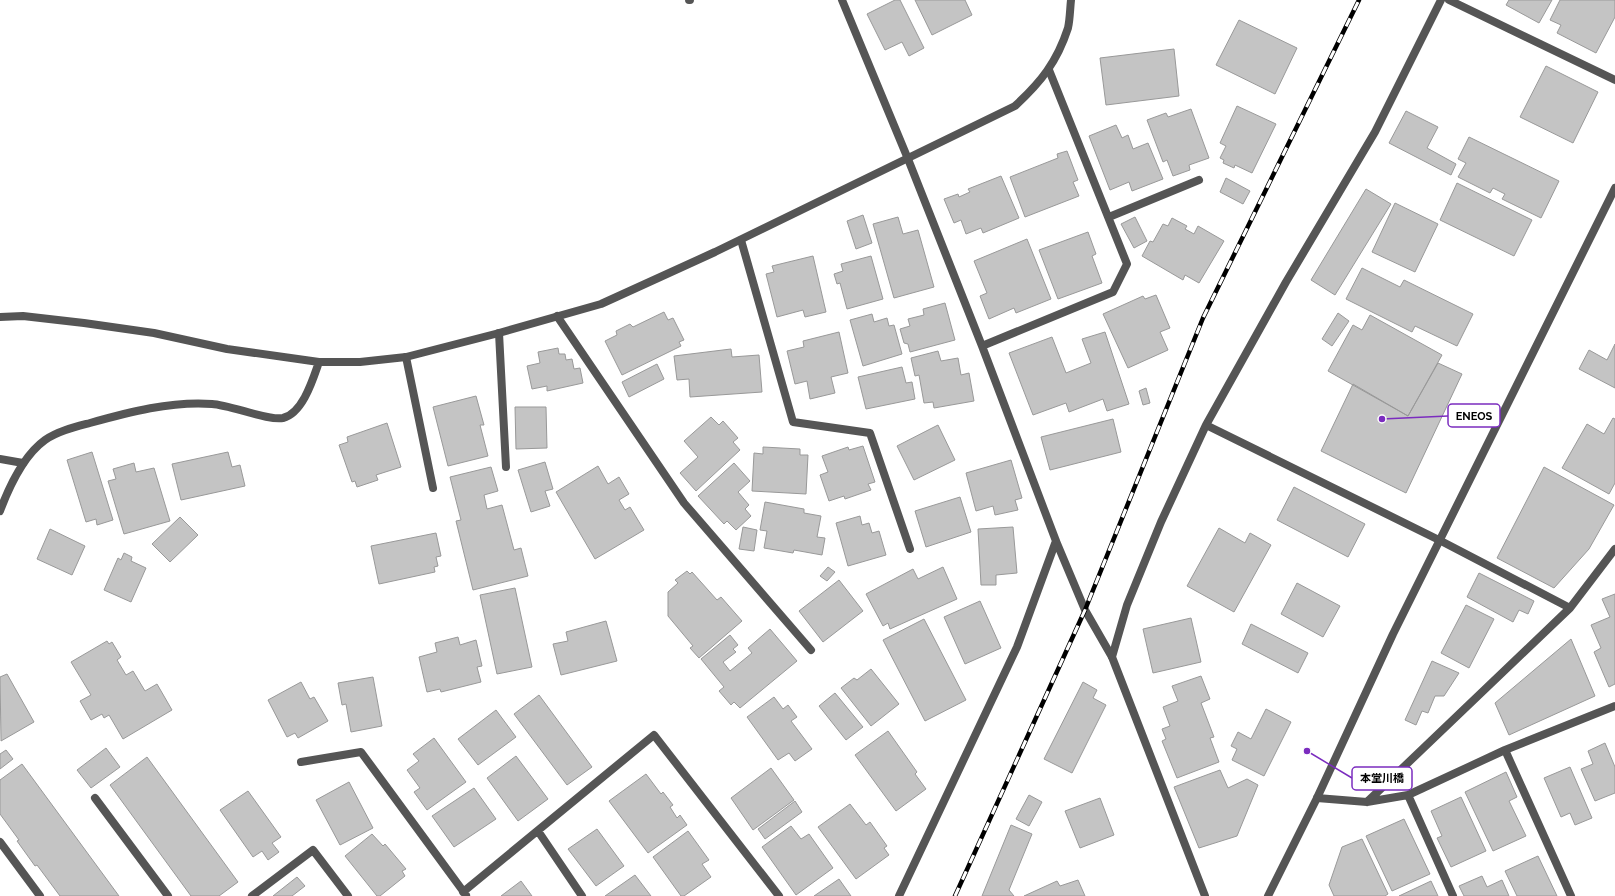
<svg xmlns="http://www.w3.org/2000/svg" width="1615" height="896" font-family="Raleway,'Noto Sans JP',sans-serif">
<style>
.building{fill:#c4c4c4;stroke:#999}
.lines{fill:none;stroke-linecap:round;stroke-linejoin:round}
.minor{stroke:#555;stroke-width:8}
.tertiary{stroke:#555;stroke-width:8}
.rail-casing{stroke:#000;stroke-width:4.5}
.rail{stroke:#fff;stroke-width:3;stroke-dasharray:9;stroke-linecap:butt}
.leader{fill:none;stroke:#7b2cbf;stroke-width:1.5}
.callout-dot{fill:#7b2cbf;stroke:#fff;stroke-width:1.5}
.callout{fill:#fff;stroke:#7b2cbf;stroke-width:1.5}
.callout-label{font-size:11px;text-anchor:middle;font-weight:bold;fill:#000}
</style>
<rect width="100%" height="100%" fill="#fff"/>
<path class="building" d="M 895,0 L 900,0 L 924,48 L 909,56 L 902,42 L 885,50 L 867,14 Z
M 915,0 L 965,0 L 972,15 L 932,35 Z
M 1509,0 L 1552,0 L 1539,23 L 1506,5 Z
M 1560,0 L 1615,0 L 1615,17 L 1596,53 L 1557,33 L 1561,25 L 1550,20 Z
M 1239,20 L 1297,48 L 1275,94 L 1216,65 Z
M 1174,49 L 1179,96 L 1106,105 L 1100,58 Z
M 1546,66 L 1598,92 L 1573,143 L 1520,117 Z
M 1237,106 L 1276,124 L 1252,173 L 1235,165 L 1234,168 L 1223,163 L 1224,160 L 1220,158 L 1226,146 L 1220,143 Z
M 1191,109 L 1209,158 L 1189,165 L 1190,170 L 1173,176 L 1167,160 L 1163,162 L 1147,120 L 1166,113 L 1168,117 Z
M 1406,111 L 1438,127 L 1427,148 L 1456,164 L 1451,175 L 1389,143 Z
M 1116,125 L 1122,138 L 1128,135 L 1133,149 L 1148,143 L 1163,179 L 1132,191 L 1129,182 L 1110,190 L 1089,136 Z
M 1469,137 L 1559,181 L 1541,218 L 1502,199 L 1505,194 L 1493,188 L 1490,193 L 1458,177 L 1466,163 L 1458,159 Z
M 1067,151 L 1078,180 L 1073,182 L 1079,196 L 1025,217 L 1010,177 L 1058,158 L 1057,154 Z
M 1001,176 L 1019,218 L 983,233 L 981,228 L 966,234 L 961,220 L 954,223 L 944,199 L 958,194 L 959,197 L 970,192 L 968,189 Z
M 1226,178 L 1250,191 L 1243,204 L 1220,192 Z
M 1457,183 L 1532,220 L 1514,256 L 1440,220 Z
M 1366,189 L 1391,204 L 1335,295 L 1311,280 Z
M 1395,203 L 1438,224 L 1415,272 L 1372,252 Z
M 863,215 L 872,243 L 856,249 L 847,221 Z
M 898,217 L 903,234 L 918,230 L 934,287 L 894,298 L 873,224 Z
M 1135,217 L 1147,241 L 1134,248 L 1121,224 Z
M 1172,218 L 1187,226 L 1185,229 L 1194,234 L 1198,226 L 1224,241 L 1199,283 L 1185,275 L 1183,280 L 1142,256 L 1150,241 L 1153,242 L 1163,224 L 1168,226 Z
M 1088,232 L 1096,254 L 1092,256 L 1102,283 L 1058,299 L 1039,250 Z
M 1027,239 L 1051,299 L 1016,313 L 1014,308 L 989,319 L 980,296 L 987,293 L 974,261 Z
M 813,256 L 826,312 L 805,317 L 803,310 L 777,317 L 766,274 L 774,272 L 772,266 Z
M 871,256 L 883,299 L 847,309 L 840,283 L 837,284 L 834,274 L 843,271 L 841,264 Z
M 1362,268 L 1400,287 L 1404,280 L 1473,314 L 1457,346 L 1415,326 L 1412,332 L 1346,299 Z
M 1156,295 L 1170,328 L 1160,332 L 1168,350 L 1128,368 L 1103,314 L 1143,296 L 1145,299 Z
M 945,303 L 955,340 L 910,352 L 908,344 L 904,343 L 900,329 L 910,326 L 908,319 L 924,315 L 923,309 Z
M 664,312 L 668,320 L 673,318 L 684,340 L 679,342 L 681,346 L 622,375 L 605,341 L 617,335 L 616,331 L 630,324 L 633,327 Z
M 1338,313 L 1349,321 L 1332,346 L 1322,339 Z
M 872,314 L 874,322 L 887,318 L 889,326 L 894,325 L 902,354 L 863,366 L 850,320 Z
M 1370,315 L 1442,355 L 1408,416 L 1328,371 L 1353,325 L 1362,330 Z
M 839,332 L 848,373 L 831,377 L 835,393 L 810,399 L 807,381 L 795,384 L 787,351 L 804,347 L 803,341 Z
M 1105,332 L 1129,404 L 1107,411 L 1103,399 L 1069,412 L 1066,403 L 1033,415 L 1009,353 L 1052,337 L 1066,373 L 1091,363 L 1082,339 Z
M 1615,344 L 1615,388 L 1579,369 L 1589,350 L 1607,360 Z
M 558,348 L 559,354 L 565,354 L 566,360 L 572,359 L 574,369 L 580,368 L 583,383 L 547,391 L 547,386 L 532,389 L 527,366 L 540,363 L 538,352 Z
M 731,349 L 732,357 L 759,355 L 762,392 L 690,397 L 689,379 L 677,380 L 674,356 Z
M 938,351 L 941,361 L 958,358 L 961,375 L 969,373 L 974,401 L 934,408 L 933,402 L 924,403 L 919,375 L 915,376 L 911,358 Z
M 1438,363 L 1462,374 L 1406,493 L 1321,451 L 1353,384 L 1408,416 Z
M 657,364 L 664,379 L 629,397 L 622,382 Z
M 902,367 L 906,383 L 912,382 L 915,399 L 866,409 L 858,377 Z
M 1146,388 L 1150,403 L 1143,405 L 1139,391 Z
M 476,396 L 484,425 L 480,425 L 488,456 L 448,466 L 433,407 Z
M 515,407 L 546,407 L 547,448 L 516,449 Z
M 711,417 L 719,425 L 723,421 L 738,438 L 733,442 L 740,450 L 696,491 L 680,473 L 698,457 L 684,441 Z
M 1613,418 L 1615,419 L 1615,483 L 1609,494 L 1562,468 L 1587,424 L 1604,434 Z
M 1113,419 L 1121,452 L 1050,470 L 1041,437 Z
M 387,423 L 401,467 L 376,475 L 378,480 L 357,487 L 355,481 L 352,482 L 339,445 L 348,442 L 347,437 Z
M 938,425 L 955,460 L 914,480 L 897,446 Z
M 863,446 L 875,482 L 868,484 L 871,490 L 845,499 L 844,496 L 829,501 L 820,475 L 828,472 L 822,456 L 848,447 L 849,450 Z
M 763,447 L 800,449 L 800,455 L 808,455 L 806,494 L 752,491 L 754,453 L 763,454 Z
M 92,452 L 113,520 L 97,525 L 96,519 L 86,522 L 67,460 Z
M 228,452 L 232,467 L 240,465 L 245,486 L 181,500 L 172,464 Z
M 1011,460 L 1022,498 L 1015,500 L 1018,510 L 995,515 L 993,506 L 976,511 L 966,473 Z
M 545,462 L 553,489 L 545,491 L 550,506 L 531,512 L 518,470 Z
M 134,463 L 136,472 L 154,468 L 170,521 L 124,534 L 108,481 L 116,479 L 113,469 Z
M 734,463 L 750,481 L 738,492 L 749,505 L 745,509 L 751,516 L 736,530 L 727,521 L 724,524 L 698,496 Z
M 598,466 L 608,484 L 619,477 L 629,494 L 619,500 L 625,510 L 630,507 L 644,530 L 595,559 L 556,492 Z
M 491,467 L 498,491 L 484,495 L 487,509 L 502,505 L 514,550 L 521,548 L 528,576 L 473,590 L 456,521 L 461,520 L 450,477 Z
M 1544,467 L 1614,505 L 1589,549 L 1554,588 L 1497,558 Z
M 1294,487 L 1365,524 L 1348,557 L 1277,520 Z
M 960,497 L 971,532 L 926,547 L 915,511 Z
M 765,502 L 804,509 L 804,513 L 821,516 L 817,537 L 825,538 L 822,555 L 794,550 L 793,553 L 764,548 L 767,531 L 760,530 Z
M 860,516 L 862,525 L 869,523 L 872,533 L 879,531 L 886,555 L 848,566 L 836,523 Z
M 180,517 L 198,535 L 170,562 L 152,544 Z
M 743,527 L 757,530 L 754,551 L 739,549 Z
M 1013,527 L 1017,573 L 996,575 L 996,585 L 981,585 L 978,529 Z
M 1219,528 L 1245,543 L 1250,533 L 1271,545 L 1234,612 L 1187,586 Z
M 50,529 L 85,546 L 72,575 L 37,559 Z
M 436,533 L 441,556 L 436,557 L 438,566 L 434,567 L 435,572 L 379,584 L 371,546 Z
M 124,553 L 132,557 L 131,561 L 146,568 L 131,602 L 104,590 L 118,558 L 121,560 Z
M 828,567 L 835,572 L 827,581 L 820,576 Z
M 943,567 L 957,599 L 890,629 L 888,623 L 883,626 L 866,594 L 913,569 L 918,579 Z
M 687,571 L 690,574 L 692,572 L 717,600 L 721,597 L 742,621 L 699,658 L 690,648 L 693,646 L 668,616 L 668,592 L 678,583 L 675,580 Z
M 1479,573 L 1534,601 L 1528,614 L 1519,610 L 1513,622 L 1467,597 Z
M 839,580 L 863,611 L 823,642 L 799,611 Z
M 1297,583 L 1340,606 L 1323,637 L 1281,614 Z
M 515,588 L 532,667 L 497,674 L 480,595 Z
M 1615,594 L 1615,684 L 1609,687 L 1594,652 L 1601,648 L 1591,625 L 1610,617 L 1602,599 Z
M 980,601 L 1001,648 L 965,664 L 944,617 Z
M 1466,605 L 1494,619 L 1469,668 L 1441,653 Z
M 1191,618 L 1201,662 L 1153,673 L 1143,629 Z
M 924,619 L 966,700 L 925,721 L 883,640 Z
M 606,621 L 617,661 L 561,675 L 553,644 L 568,641 L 566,632 Z
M 1251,624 L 1308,653 L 1298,673 L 1242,644 Z
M 770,629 L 797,661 L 740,708 L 734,702 L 731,705 L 719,691 L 724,687 L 701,659 L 730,635 L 738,645 L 733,649 L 736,652 L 723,662 L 730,671 L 752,653 L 748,648 Z
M 458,637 L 460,645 L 476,640 L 482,666 L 477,667 L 481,682 L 441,692 L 440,689 L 427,692 L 419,657 L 437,652 L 435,643 Z
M 1571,639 L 1595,696 L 1509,735 L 1495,703 Z
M 107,641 L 109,644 L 112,642 L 121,657 L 117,660 L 126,675 L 133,671 L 145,691 L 157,684 L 172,710 L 123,739 L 109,715 L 104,718 L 102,714 L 91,720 L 80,701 L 91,695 L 71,662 Z
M 1432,661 L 1459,673 L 1444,696 L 1435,696 L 1428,713 L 1422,711 L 1416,725 L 1405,720 Z
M 871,669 L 899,704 L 871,726 L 841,688 L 854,678 L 857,680 Z
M 7,674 L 34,722 L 1,741 L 0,677 Z
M 1201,676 L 1210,699 L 1201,703 L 1214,737 L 1210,738 L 1219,762 L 1177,778 L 1162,741 L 1166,739 L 1162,729 L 1170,726 L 1163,707 L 1178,701 L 1172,686 Z
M 373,677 L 382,726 L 351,732 L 346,704 L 342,705 L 338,683 Z
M 301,682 L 310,699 L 314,697 L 328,721 L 298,738 L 295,733 L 287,737 L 268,700 Z
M 1083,682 L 1097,690 L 1093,698 L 1106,705 L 1072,773 L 1044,759 Z
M 835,693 L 863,727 L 846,740 L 819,706 Z
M 539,695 L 592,767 L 567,785 L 514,714 Z
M 774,697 L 783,709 L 788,705 L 797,717 L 791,721 L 812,749 L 795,761 L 789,753 L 778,760 L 747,717 Z
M 1266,709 L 1291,722 L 1264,776 L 1232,760 L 1237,749 L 1231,746 L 1238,732 L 1251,739 Z
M 496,710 L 516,737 L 478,765 L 458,739 Z
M 888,731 L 917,772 L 915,774 L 926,789 L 896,811 L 855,755 Z
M 434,738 L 466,782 L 427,810 L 414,792 L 420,788 L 407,770 L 419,761 L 413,754 Z
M 1605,743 L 1615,767 L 1615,793 L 1595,801 L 1581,769 L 1593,764 L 1588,751 Z
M 106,748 L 120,767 L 91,788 L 77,770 Z
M 6,750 L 13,759 L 0,769 L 0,754 Z
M 516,756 L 548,799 L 518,821 L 487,778 Z
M 147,757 L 238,882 L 219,896 L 191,896 L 110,785 Z
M 22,764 L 119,896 L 60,896 L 37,865 L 35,866 L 17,841 L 19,840 L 0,814 L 0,780 Z
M 1570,767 L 1592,818 L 1575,825 L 1570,813 L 1561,817 L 1544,778 Z
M 771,768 L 794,800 L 753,830 L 731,798 Z
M 1220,770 L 1228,788 L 1247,779 L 1258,785 L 1237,836 L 1199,848 L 1174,787 Z
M 1506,772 L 1517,797 L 1509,801 L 1526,836 L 1493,851 L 1465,792 Z
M 646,774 L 661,794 L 663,792 L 673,805 L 670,807 L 677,818 L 680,815 L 687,825 L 648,853 L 609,801 Z
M 349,782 L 373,828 L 340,845 L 316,800 Z
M 474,788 L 496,819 L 454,847 L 432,816 Z
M 248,791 L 281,837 L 272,843 L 279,852 L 268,860 L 262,851 L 253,857 L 220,810 Z
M 1029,795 L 1042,802 L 1029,826 L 1016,819 Z
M 1461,797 L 1486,851 L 1451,867 L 1437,838 L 1442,836 L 1431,811 Z
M 1100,798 L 1114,835 L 1080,848 L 1065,811 Z
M 795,801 L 802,812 L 765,839 L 758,829 Z
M 850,804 L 866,825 L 870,822 L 887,846 L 884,848 L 889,855 L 856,879 L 818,827 Z
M 1404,819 L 1430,874 L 1392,891 L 1366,836 Z
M 1011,825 L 1032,834 L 1009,890 L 1014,896 L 982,896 Z
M 791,826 L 801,839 L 809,834 L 833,868 L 796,895 L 762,847 Z
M 597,829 L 624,866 L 596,886 L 568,849 Z
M 688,831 L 709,860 L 702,864 L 711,877 L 684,896 L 681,896 L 653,857 Z
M 372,834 L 383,846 L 385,844 L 406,869 L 402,871 L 405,876 L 380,896 L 377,896 L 345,856 Z
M 1362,839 L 1388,894 L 1385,896 L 1334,896 L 1329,885 L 1342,847 Z
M 1538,856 L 1557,896 L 1517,896 L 1505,871 Z
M 635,875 L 651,896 L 605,896 Z
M 1482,876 L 1487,887 L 1502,880 L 1509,896 L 1464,896 L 1459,886 Z
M 297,877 L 305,886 L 292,896 L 273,896 Z
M 839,879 L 851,896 L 814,896 Z
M 1078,880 L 1085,896 L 1024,896 L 1057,881 L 1060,886 Z
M 521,881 L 532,896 L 501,896 Z
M 1431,881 L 1438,896 L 1399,896 Z"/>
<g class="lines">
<path class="minor" d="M 689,0 L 690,0
M 842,0 L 908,159 L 982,346 L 1056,541 L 1085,610 L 1112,657 L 1205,896
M 1449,0 L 1615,80
M 1109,217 L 1199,180
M 741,240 L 793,422 L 870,433 L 910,549
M 557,316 L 684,503 L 811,650
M 499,333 L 506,467
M 982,346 L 1113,292 L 1127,264 L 1049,70
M 406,357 L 433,488
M 1206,425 L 1441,541 L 1570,608
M 0,459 L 23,463
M 1112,657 L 1127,605 L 1161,522 L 1206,425 L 1286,282 L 1375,132 L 1441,0
M 1505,750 L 1571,896
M 301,762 L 361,752 L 466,895
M 1408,795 L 1453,896
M 95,798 L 168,896
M 1317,798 L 1367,802 L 1408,795 L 1505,750 L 1615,706
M 1367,802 L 1570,608 L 1615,549
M 538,831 L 582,896
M 0,842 L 40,896
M 463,892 L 654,735 L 779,896
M 252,896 L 313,850 L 348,896
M 899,896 L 1017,647 L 1056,541"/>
<path class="tertiary" d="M 0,317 L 23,316 L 84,323 L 154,333 L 227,349 L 319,362
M 0,511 C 9,487 24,455 45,440 C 58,431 75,427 90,423 C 129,412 171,401 212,404 C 230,405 269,421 283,418 C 303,413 313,379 319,362 L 360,362 L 406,357 L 499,333 L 601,304 L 715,252 L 1015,106 C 1041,82 1057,62 1068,28 C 1070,19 1070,9 1071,0
M 1268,896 L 1317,798 L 1393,634 L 1615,188"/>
<defs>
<path id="rail" d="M 955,896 L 1085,610 L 1203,318 L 1359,0"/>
</defs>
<use href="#rail" class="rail-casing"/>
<use href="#rail" class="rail"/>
</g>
<path class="leader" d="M1382 419L1448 416M1307 751L1352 778"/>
<g class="callout-dot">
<circle cx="1382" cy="419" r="4"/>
<circle cx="1307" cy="751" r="4"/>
</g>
<g class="callout">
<rect x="1448" y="404" width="52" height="23" rx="4"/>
<rect x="1352" y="767" width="60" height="23" rx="4"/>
</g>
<g class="callout-label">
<text x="1474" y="420">ENEOS</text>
<text x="1382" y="782">本堂川橋</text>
</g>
</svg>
